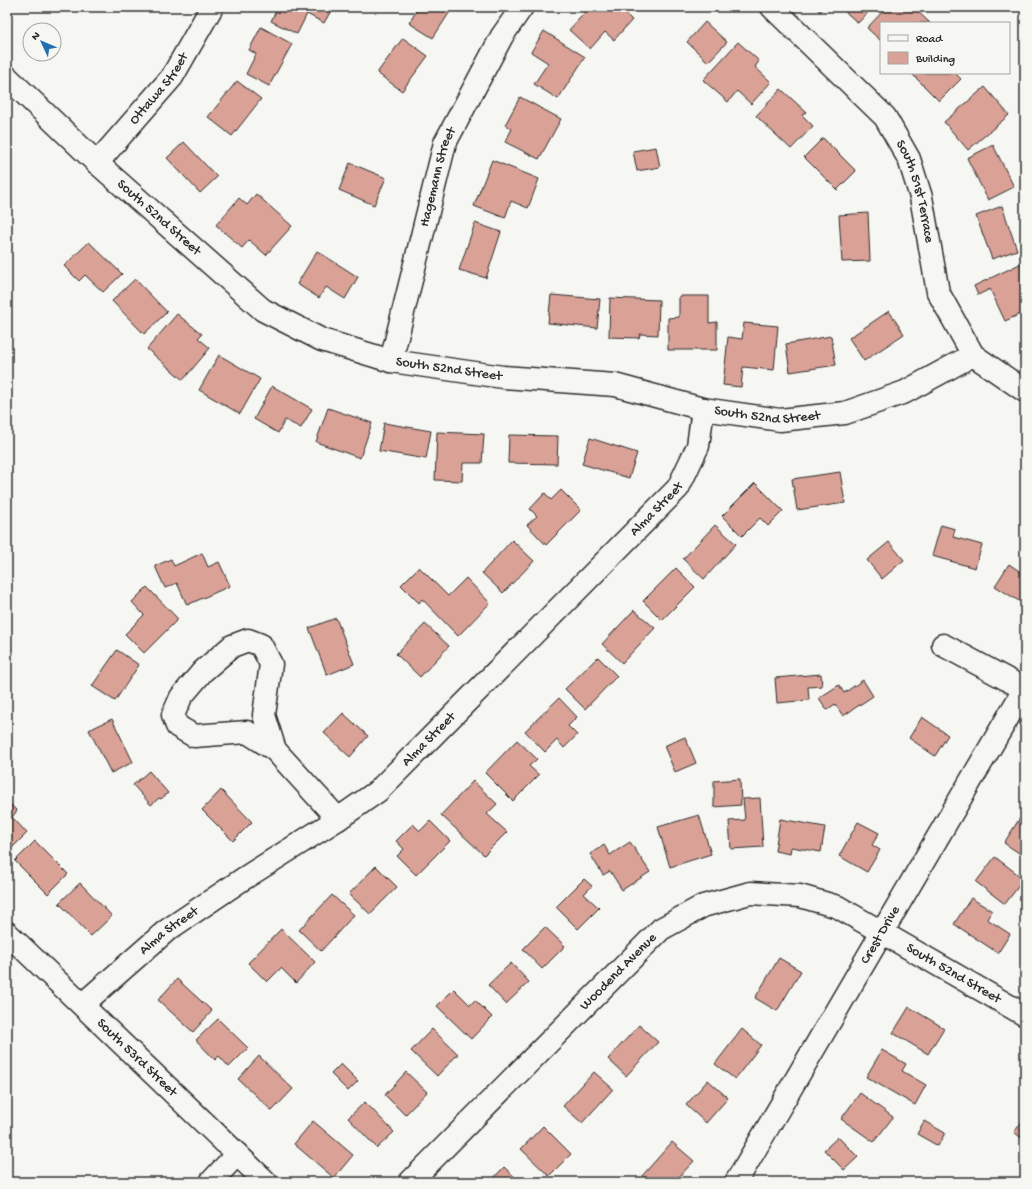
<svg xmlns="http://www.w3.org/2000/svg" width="1032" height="1189" font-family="'Gochi Hand',sans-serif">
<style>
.building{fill:#daa196;stroke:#2b2b2b}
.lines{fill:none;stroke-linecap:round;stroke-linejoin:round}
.minor-casing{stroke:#2b2b2b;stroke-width:25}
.minor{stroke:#f6f6f2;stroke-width:22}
.labels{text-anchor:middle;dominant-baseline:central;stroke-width:3;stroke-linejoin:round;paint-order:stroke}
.street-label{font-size:14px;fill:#2b2b2b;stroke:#f6f6f2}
</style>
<rect width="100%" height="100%" fill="#f6f6f2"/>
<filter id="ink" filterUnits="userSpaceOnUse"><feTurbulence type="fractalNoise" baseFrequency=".025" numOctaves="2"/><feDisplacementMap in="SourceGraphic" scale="8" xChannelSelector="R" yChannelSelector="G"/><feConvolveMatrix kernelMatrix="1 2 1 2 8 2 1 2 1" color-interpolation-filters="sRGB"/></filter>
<g filter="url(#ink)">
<path class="building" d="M 278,7 L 333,7 L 324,23 L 307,14 L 297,34 L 271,21 Z
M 419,7 L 453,7 L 433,38 L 409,23 Z
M 590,7 L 618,7 L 632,20 L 614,40 L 605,32 L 590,49 L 569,30 Z
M 815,7 L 825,7 L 820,12 Z
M 840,7 L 873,7 L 858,23 Z
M 887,7 L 913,7 L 930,23 L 881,23 L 881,41 L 867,28 Z
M 705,22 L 727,42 L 708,62 L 687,42 Z
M 261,27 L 292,44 L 269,86 L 246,74 L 256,54 L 249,50 Z
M 544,31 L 585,57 L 558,99 L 534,84 L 548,63 L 531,52 Z
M 403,38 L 428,56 L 402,91 L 377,73 Z
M 738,42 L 759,61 L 755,67 L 771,82 L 751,104 L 737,91 L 728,102 L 703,80 Z
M 911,73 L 955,73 L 961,79 L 939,101 Z
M 237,81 L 261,99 L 232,136 L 208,117 Z
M 985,87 L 1009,115 L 968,150 L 944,122 Z
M 781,89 L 806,112 L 802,115 L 813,126 L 791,149 L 756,116 Z
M 520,97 L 561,119 L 539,159 L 505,142 L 512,129 L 505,125 Z
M 823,138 L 856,171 L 837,190 L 804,157 Z
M 184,142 L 217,177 L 200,193 L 167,158 Z
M 993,145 L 1014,187 L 988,200 L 967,158 Z
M 656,147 L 660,167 L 637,171 L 633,151 Z
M 492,160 L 539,179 L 528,208 L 511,201 L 505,218 L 474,206 Z
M 350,163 L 386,178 L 374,205 L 339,190 Z
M 256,194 L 292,226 L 266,255 L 249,240 L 242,248 L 216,225 L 239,198 L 247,205 Z
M 1002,206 L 1017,250 L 992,259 L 976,216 Z
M 868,213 L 870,261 L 842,262 L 839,215 Z
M 475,223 L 501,232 L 486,278 L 459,270 Z
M 89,242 L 122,274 L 103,292 L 85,275 L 79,281 L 64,266 Z
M 317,251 L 358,277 L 345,299 L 326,287 L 319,298 L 297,284 Z
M 1024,262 L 1025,288 L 1023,289 L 1025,293 L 1025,312 L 1005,321 L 990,289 L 978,295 L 974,286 Z
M 135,279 L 167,312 L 144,334 L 112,301 Z
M 551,295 L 600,299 L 597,328 L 548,323 Z
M 679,296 L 709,296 L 709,323 L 717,322 L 717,350 L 668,350 L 668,318 L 679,317 Z
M 610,298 L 659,300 L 658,335 L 640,334 L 639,338 L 609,337 Z
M 889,311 L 904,334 L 864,361 L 849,338 Z
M 177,314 L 202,334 L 198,338 L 210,348 L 183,380 L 147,349 Z
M 744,323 L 778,326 L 774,370 L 743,367 L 741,387 L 723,385 L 728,337 L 742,339 Z
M 831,336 L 836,365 L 790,372 L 786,344 Z
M 219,355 L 260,379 L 240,414 L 199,390 Z
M 272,386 L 312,409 L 301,428 L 285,420 L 278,433 L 254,419 Z
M 328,408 L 372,423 L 360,458 L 316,442 Z
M 384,423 L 431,431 L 426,459 L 379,451 Z
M 437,432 L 484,434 L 482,463 L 463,463 L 462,481 L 435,480 Z
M 509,435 L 558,436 L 557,464 L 508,463 Z
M 590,438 L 637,453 L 629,478 L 582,464 Z
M 840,472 L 845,503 L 797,510 L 792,479 Z
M 755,483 L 783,511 L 768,526 L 760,518 L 742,536 L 722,516 Z
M 561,490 L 581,510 L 546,545 L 527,525 L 537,516 L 530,509 L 545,493 L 551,500 Z
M 715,525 L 736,544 L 704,579 L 683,559 Z
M 941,525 L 955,529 L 953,537 L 982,545 L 975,568 L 932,556 Z
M 512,540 L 534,561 L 503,593 L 482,573 Z
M 889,542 L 904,560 L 882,579 L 867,560 Z
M 202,553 L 208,567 L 219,562 L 230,586 L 187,605 L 177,583 L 165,588 L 155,566 L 171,559 L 174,566 Z
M 1009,564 L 1025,575 L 1025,598 L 1022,603 L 995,586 Z
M 419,567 L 448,596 L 466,578 L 490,603 L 458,636 L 422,599 L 419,603 L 401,585 Z
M 676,568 L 695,587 L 662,620 L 643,601 Z
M 147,587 L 178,619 L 144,653 L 125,634 L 144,615 L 132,602 Z
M 634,610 L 655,628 L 622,663 L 602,644 Z
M 336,618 L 354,664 L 327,675 L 309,628 Z
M 425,624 L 449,646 L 420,677 L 396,654 Z
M 117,650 L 139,665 L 115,701 L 92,686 Z
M 598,657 L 617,676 L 585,709 L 565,689 Z
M 821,674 L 822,686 L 808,687 L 809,700 L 777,703 L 775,678 Z
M 863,680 L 873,696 L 843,716 L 835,704 L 827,710 L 819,698 L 839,685 L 844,693 Z
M 559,698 L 577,717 L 568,726 L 577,735 L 564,748 L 557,740 L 545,752 L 525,731 Z
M 343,713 L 368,736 L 350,757 L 324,733 Z
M 922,717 L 948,735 L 935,756 L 909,738 Z
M 112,719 L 133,762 L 111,773 L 89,730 Z
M 685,737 L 696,763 L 675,772 L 664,746 Z
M 517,740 L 537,759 L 529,766 L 539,775 L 513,801 L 485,773 Z
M 149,771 L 168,793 L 161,799 L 159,798 L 151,805 L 133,785 Z
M 740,779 L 741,805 L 714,807 L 714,781 Z
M 473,781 L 497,804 L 487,814 L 507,832 L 484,855 L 441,815 Z
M 221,790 L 252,822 L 233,841 L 202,810 Z
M 760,798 L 763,847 L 731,849 L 729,821 L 745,820 L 743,799 Z
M 7,801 L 17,811 L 12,817 L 27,833 L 7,853 Z
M 699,815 L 711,854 L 670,867 L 658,827 Z
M 1020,818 L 1025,821 L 1025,857 L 1004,843 Z
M 780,819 L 825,827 L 821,852 L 791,847 L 790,854 L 775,851 Z
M 430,821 L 450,841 L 416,875 L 397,856 L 404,849 L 396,841 L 413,824 L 420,831 Z
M 858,822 L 879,833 L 872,845 L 880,850 L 867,872 L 839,856 Z
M 35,841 L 68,874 L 48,894 L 15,861 Z
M 630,842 L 650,872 L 622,890 L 610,871 L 603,875 L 590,854 L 604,845 L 610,855 Z
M 995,857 L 1024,879 L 1005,904 L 976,882 Z
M 376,866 L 397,887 L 370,914 L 349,894 Z
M 584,879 L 592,886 L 584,894 L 599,908 L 578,929 L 556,907 Z
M 80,883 L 112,916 L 91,936 L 59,903 Z
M 332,895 L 354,915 L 321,951 L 299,930 Z
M 971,898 L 992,911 L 987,919 L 1010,934 L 998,953 L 954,924 Z
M 545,927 L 565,946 L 542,969 L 523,949 Z
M 281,929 L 315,962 L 296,983 L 281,968 L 267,982 L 248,963 Z
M 779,958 L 801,971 L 777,1011 L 755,998 Z
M 511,963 L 529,982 L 506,1004 L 488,985 Z
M 177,979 L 212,1011 L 193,1032 L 158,1000 Z
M 454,989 L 470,1005 L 475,1000 L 492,1017 L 471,1039 L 437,1006 Z
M 909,1007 L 944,1028 L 928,1054 L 893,1033 Z
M 218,1019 L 248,1048 L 229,1067 L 219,1056 L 215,1060 L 196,1040 Z
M 639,1025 L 658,1042 L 626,1076 L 608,1059 Z
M 432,1029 L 458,1054 L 437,1076 L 411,1051 Z
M 742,1029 L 761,1045 L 735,1079 L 715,1064 Z
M 882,1050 L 906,1064 L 902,1071 L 926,1085 L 915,1105 L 866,1077 Z
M 259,1056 L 293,1089 L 272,1111 L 238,1079 Z
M 341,1064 L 358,1081 L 348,1091 L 331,1074 Z
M 406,1072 L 427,1092 L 405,1115 L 385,1095 Z
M 594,1072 L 613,1089 L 582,1123 L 563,1106 Z
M 708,1080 L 728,1098 L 706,1123 L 686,1105 Z
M 860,1093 L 893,1117 L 874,1142 L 841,1119 Z
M 365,1102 L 394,1132 L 377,1148 L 348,1118 Z
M 1025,1118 L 1025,1141 L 1014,1132 Z
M 313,1121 L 353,1155 L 334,1178 L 294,1144 Z
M 924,1121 L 945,1133 L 938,1146 L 917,1134 Z
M 543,1126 L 571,1154 L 549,1176 L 521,1149 Z
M 838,1137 L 858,1157 L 844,1170 L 824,1150 Z
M 672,1142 L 694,1161 L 674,1182 L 649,1182 L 642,1176 Z
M 504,1167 L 520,1182 L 490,1182 Z"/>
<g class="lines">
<defs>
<g id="minor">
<path id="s1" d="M 772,7 L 885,117 L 909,159 L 921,197 L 938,292 L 973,355 L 1025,391"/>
<path id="s2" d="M 7,77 L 97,163 L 263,310 L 322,340 L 391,361 L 503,377 L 615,385 L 703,409 L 780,420 L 845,413 L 905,392 L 973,355"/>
<path id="s3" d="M 97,163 L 172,77 L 212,7"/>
<path id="s4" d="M 391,361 L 445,143 L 502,36 L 522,7"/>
<path d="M 248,640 L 261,645 L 271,664 L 264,715 L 275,750 L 247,732 L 194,736 L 177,726 L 173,715 L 181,697 L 203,671 L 232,646 Z"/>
<path d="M 943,645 L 1025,689"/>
<path d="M 275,750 L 338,819"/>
<path id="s5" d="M 7,933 L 266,1182"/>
<path id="s6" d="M 83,1004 L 166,931 L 243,879 L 338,819 L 378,791 L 678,488 L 698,446 L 703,409"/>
<path d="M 211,1182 L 237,1154"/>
<path id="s7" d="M 410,1182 L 661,929 L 703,906 L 750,893 L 800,896 L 838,907 L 1025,1015"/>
<path id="s8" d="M 736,1182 L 1025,688"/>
</g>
</defs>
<use href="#minor" class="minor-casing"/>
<use href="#minor" class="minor"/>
</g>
</g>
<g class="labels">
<g class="street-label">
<text stroke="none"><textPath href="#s3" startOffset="97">Ottawa Street</textPath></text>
<text stroke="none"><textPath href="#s4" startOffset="190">Hagemann Street</textPath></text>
<text stroke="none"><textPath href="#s1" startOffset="239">South 51st Terrace</textPath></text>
<text stroke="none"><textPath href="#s2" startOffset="207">South 52nd Street</textPath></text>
<text stroke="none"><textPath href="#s2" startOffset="543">South 52nd Street</textPath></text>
<text stroke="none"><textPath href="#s2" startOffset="866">South 52nd Street</textPath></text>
<text stroke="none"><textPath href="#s6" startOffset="761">Alma Street</textPath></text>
<text stroke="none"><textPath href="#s6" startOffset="437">Alma Street</textPath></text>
<text stroke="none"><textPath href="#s6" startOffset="113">Alma Street</textPath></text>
<text stroke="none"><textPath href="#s8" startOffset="286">Crest Drive</textPath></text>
<text stroke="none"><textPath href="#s7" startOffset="296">Woodend Avenue</textPath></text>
<text stroke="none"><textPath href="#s7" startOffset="676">South 52nd Street</textPath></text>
<text stroke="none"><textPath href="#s5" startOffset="180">South 53rd Street</textPath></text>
</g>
</g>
<rect width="1032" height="1189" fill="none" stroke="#f6f6f2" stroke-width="24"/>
<rect x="12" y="12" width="1008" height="1165" fill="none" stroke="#2b2b2b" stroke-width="1.5" filter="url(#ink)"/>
<rect x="880" y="22" width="130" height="52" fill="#f6f6f2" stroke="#a5a5a2"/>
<rect x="888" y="35" width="20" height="6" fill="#f6f6f2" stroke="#a5a5a2"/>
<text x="916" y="42" font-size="12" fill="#2b2b2b">Road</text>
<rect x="888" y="52" width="20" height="12" fill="#daa196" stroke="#a5a5a2"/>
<text x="916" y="62" font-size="12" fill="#2b2b2b">Building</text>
<g transform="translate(42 42) rotate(314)"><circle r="19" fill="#f6f6f2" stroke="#a5a5a2"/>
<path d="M0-3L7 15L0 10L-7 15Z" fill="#1f6fb2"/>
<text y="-6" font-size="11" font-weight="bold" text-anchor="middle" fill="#2b2b2b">N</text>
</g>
</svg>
